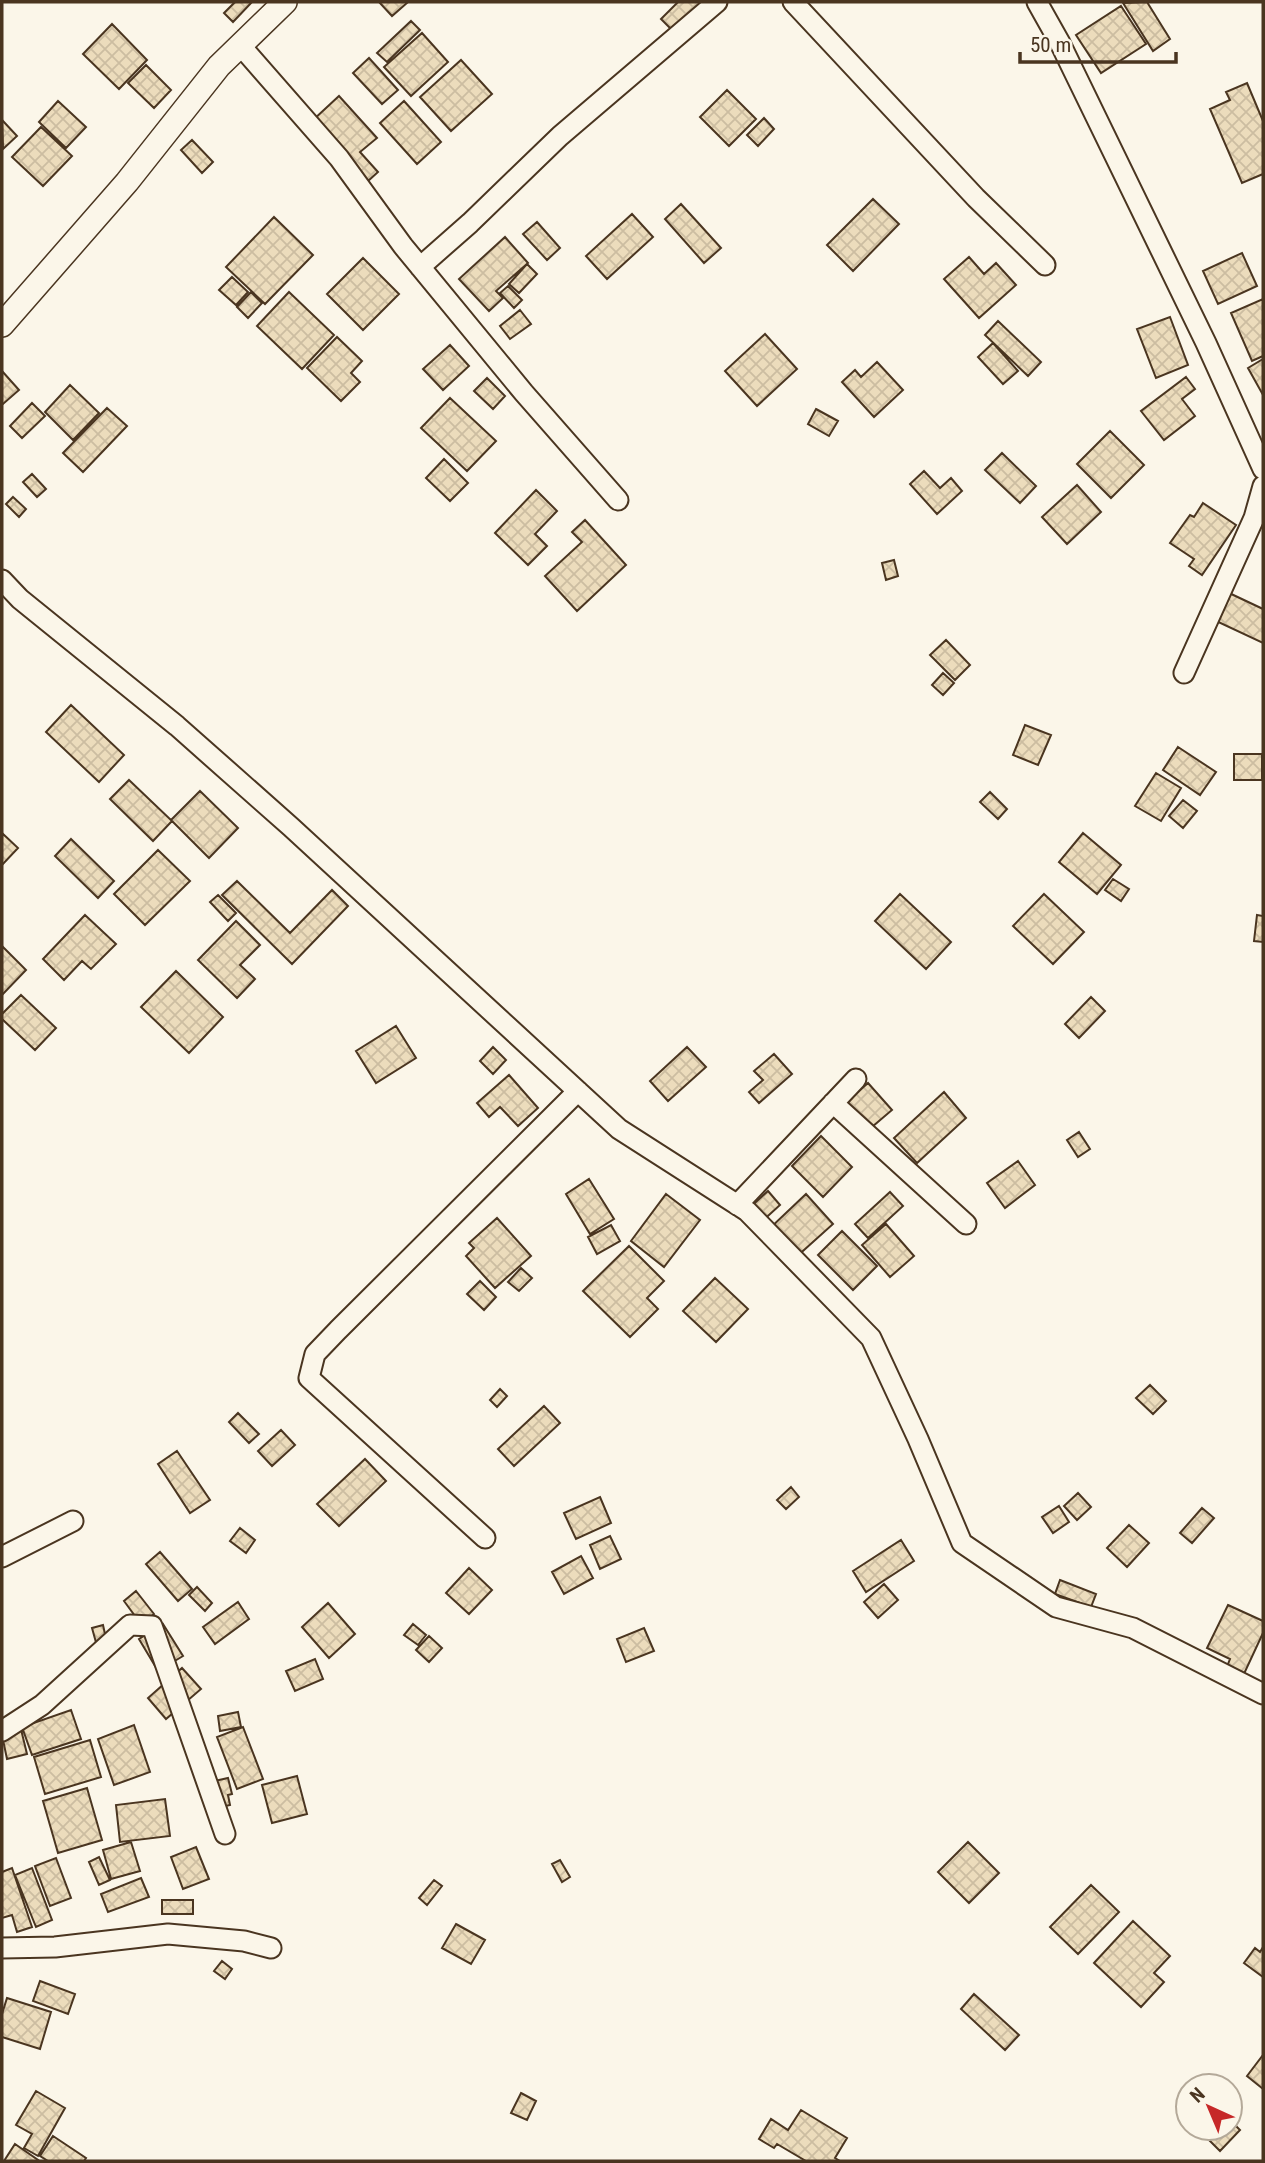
<svg xmlns="http://www.w3.org/2000/svg" width="1265" height="2163" font-family="'Roboto Condensed',sans-serif">
<style>
.building{fill:url(#building-cross-hatch);stroke:#4a3520;stroke-width:2}
.lines{fill:none;stroke-linecap:round;stroke-linejoin:round}
.minor-casing{stroke:#4a3520;stroke-width:23}
.tertiary-casing{stroke:#4a3520;stroke-width:26}
.minor{stroke:#fbf6e9;stroke-width:19}
.tertiary{stroke:#fbf6e9;stroke-width:23}
</style>
<defs>
<pattern id="building-cross-hatch" width="8" height="8" patternUnits="userSpaceOnUse" patternTransform="scale(1.75)"><rect width="8" height="8" fill="#ecdcbc"/><path d="M0 0l8 8M0 8l8-8" fill="none" stroke="#ccbda1"/></pattern>
</defs>
<rect width="100%" height="100%" fill="#fbf6e9"/>
<path class="building" d="M 235,2 L 252,2 L 233,22 L 224,13 Z
M 379,2 L 408,2 L 392,16 Z
M 678,2 L 701,2 L 705,6 L 677,35 L 661,19 Z
M 1147,2 L 1170,39 L 1153,51 L 1123,3 Z
M 1121,6 L 1146,44 L 1101,73 L 1076,35 Z
M 411,21 L 420,30 L 387,62 L 377,53 Z
M 112,24 L 147,60 L 119,89 L 83,54 Z
M 422,33 L 448,62 L 411,96 L 384,67 Z
M 369,58 L 398,90 L 382,104 L 353,73 Z
M 461,60 L 492,94 L 451,131 L 420,97 Z
M 146,65 L 171,90 L 154,108 L 128,83 Z
M 1247,83 L 1263,121 L 1263,174 L 1242,183 L 1210,109 L 1230,100 L 1226,92 Z
M 727,90 L 756,119 L 729,146 L 700,117 Z
M 339,96 L 377,138 L 360,152 L 378,172 L 368,181 L 313,120 Z
M 58,101 L 86,127 L 66,148 L 39,122 Z
M 404,101 L 441,142 L 417,164 L 380,123 Z
M 764,118 L 774,129 L 758,146 L 747,135 Z
M 3,121 L 17,136 L 3,149 L 2,122 Z
M 41,127 L 72,156 L 43,186 L 12,157 Z
M 192,140 L 213,162 L 202,173 L 181,150 Z
M 873,199 L 899,224 L 853,271 L 827,245 Z
M 681,204 L 721,248 L 704,263 L 665,219 Z
M 632,214 L 653,237 L 607,279 L 586,256 Z
M 274,217 L 313,255 L 265,304 L 226,267 Z
M 537,222 L 560,248 L 547,260 L 523,234 Z
M 505,237 L 528,263 L 496,291 L 503,298 L 489,311 L 459,279 Z
M 1242,253 L 1257,286 L 1218,304 L 1203,271 Z
M 969,257 L 984,274 L 996,263 L 1016,285 L 979,318 L 944,279 Z
M 363,258 L 399,294 L 363,330 L 327,294 Z
M 527,264 L 537,274 L 519,293 L 509,284 Z
M 232,277 L 248,292 L 236,305 L 219,290 Z
M 508,286 L 522,300 L 514,308 L 500,293 Z
M 251,292 L 262,303 L 248,318 L 237,307 Z
M 289,292 L 334,335 L 302,369 L 257,326 Z
M 1263,299 L 1263,356 L 1252,361 L 1231,313 Z
M 520,310 L 531,324 L 510,339 L 500,326 Z
M 1170,317 L 1188,365 L 1156,378 L 1137,329 Z
M 998,321 L 1041,362 L 1028,376 L 985,335 Z
M 765,334 L 797,369 L 757,406 L 725,371 Z
M 337,337 L 362,361 L 351,373 L 360,382 L 341,401 L 307,368 Z
M 993,343 L 1018,371 L 1003,384 L 978,357 Z
M 450,345 L 469,366 L 443,390 L 423,369 Z
M 1263,359 L 1263,395 L 1248,368 Z
M 877,362 L 903,390 L 874,417 L 842,382 L 855,370 L 861,377 Z
M 2,371 L 19,390 L 3,404 L 2,403 Z
M 1186,377 L 1195,389 L 1182,399 L 1195,416 L 1164,440 L 1141,411 Z
M 487,378 L 505,396 L 493,409 L 474,391 Z
M 70,385 L 99,413 L 73,440 L 45,412 Z
M 450,398 L 496,441 L 467,471 L 421,428 Z
M 32,403 L 45,416 L 22,438 L 10,426 Z
M 107,408 L 127,426 L 83,472 L 63,453 Z
M 816,409 L 838,421 L 829,436 L 808,424 Z
M 1110,431 L 1144,465 L 1111,498 L 1077,464 Z
M 1002,453 L 1036,486 L 1020,503 L 985,470 Z
M 444,459 L 468,483 L 450,501 L 426,478 Z
M 924,471 L 940,488 L 951,478 L 962,491 L 937,514 L 910,484 Z
M 32,474 L 46,489 L 37,497 L 23,482 Z
M 1077,485 L 1101,512 L 1067,544 L 1042,517 Z
M 536,490 L 557,511 L 535,534 L 547,546 L 528,565 L 495,533 Z
M 13,497 L 26,509 L 19,517 L 6,504 Z
M 1203,503 L 1236,525 L 1202,575 L 1189,566 L 1194,559 L 1170,543 L 1190,515 L 1194,517 Z
M 585,520 L 626,565 L 577,611 L 545,576 L 582,542 L 572,532 Z
M 894,560 L 898,576 L 886,580 L 882,563 Z
M 1227,592 L 1263,609 L 1263,643 L 1214,620 Z
M 946,640 L 970,665 L 955,680 L 930,655 Z
M 943,673 L 954,683 L 943,695 L 932,685 Z
M 71,705 L 124,755 L 99,782 L 46,732 Z
M 1025,725 L 1051,735 L 1038,765 L 1013,755 Z
M 1178,747 L 1216,772 L 1200,795 L 1163,770 Z
M 1234,754 L 1262,754 L 1262,780 L 1234,780 Z
M 1156,773 L 1181,788 L 1161,821 L 1135,806 Z
M 129,780 L 172,821 L 153,841 L 110,799 Z
M 200,791 L 238,828 L 209,858 L 171,820 Z
M 990,792 L 1007,809 L 998,819 L 980,802 Z
M 1183,800 L 1197,811 L 1183,828 L 1169,816 Z
M 2,833 L 18,848 L 2,865 Z
M 1083,833 L 1121,865 L 1097,894 L 1059,862 Z
M 71,839 L 114,881 L 98,898 L 55,856 Z
M 158,850 L 190,881 L 145,925 L 114,894 Z
M 1113,879 L 1129,889 L 1121,901 L 1105,890 Z
M 237,881 L 290,933 L 332,890 L 348,906 L 292,964 L 222,895 Z
M 900,894 L 951,942 L 926,969 L 875,921 Z
M 1044,894 L 1084,932 L 1053,964 L 1013,926 Z
M 218,895 L 236,913 L 228,921 L 210,902 Z
M 85,915 L 116,944 L 91,969 L 82,961 L 64,980 L 43,959 Z
M 1257,915 L 1263,916 L 1263,942 L 1254,941 Z
M 236,921 L 260,945 L 240,965 L 255,979 L 237,998 L 198,960 Z
M 2,946 L 26,970 L 2,995 Z
M 176,971 L 223,1017 L 189,1053 L 141,1007 Z
M 21,995 L 56,1028 L 35,1050 L 2,1019 L 2,1014 Z
M 1091,997 L 1105,1011 L 1079,1038 L 1065,1024 Z
M 396,1026 L 416,1058 L 376,1083 L 356,1051 Z
M 493,1047 L 506,1060 L 493,1074 L 480,1061 Z
M 687,1047 L 706,1067 L 668,1101 L 650,1081 Z
M 774,1054 L 792,1074 L 759,1103 L 749,1092 L 763,1080 L 754,1071 Z
M 509,1075 L 538,1108 L 518,1126 L 500,1107 L 489,1117 L 477,1103 Z
M 868,1083 L 892,1110 L 866,1132 L 842,1106 Z
M 944,1092 L 966,1118 L 917,1163 L 894,1138 Z
M 1079,1132 L 1090,1149 L 1078,1157 L 1067,1140 Z
M 821,1136 L 852,1167 L 823,1197 L 792,1166 Z
M 1018,1161 L 1035,1185 L 1005,1208 L 987,1183 Z
M 589,1179 L 614,1219 L 590,1234 L 566,1194 Z
M 768,1191 L 780,1205 L 758,1225 L 746,1211 Z
M 890,1192 L 903,1206 L 868,1238 L 855,1224 Z
M 666,1194 L 700,1220 L 664,1267 L 631,1241 Z
M 806,1194 L 833,1224 L 794,1259 L 768,1230 Z
M 497,1218 L 531,1256 L 495,1288 L 466,1256 L 474,1248 L 469,1243 Z
M 886,1224 L 914,1256 L 890,1277 L 862,1245 Z
M 611,1225 L 620,1241 L 597,1254 L 588,1237 Z
M 842,1231 L 877,1266 L 853,1290 L 818,1255 Z
M 629,1246 L 664,1281 L 647,1298 L 658,1309 L 630,1337 L 583,1291 Z
M 521,1268 L 532,1278 L 519,1291 L 508,1282 Z
M 715,1278 L 748,1309 L 716,1342 L 683,1311 Z
M 480,1281 L 496,1297 L 484,1310 L 467,1294 Z
M 1150,1385 L 1166,1401 L 1153,1414 L 1136,1398 Z
M 500,1389 L 507,1396 L 497,1407 L 490,1400 Z
M 544,1406 L 560,1423 L 514,1466 L 498,1449 Z
M 238,1413 L 259,1434 L 249,1443 L 229,1422 Z
M 281,1430 L 295,1445 L 272,1466 L 258,1451 Z
M 177,1451 L 210,1500 L 190,1513 L 158,1464 Z
M 365,1459 L 386,1481 L 339,1526 L 317,1504 Z
M 791,1487 L 799,1497 L 786,1509 L 777,1500 Z
M 1078,1493 L 1091,1507 L 1077,1520 L 1064,1506 Z
M 600,1497 L 611,1523 L 576,1539 L 564,1513 Z
M 1059,1506 L 1069,1522 L 1053,1533 L 1042,1517 Z
M 1202,1508 L 1214,1518 L 1192,1543 L 1180,1533 Z
M 1129,1525 L 1149,1543 L 1127,1567 L 1107,1548 Z
M 240,1528 L 255,1540 L 246,1553 L 230,1541 Z
M 610,1536 L 621,1559 L 600,1569 L 590,1545 Z
M 901,1540 L 914,1561 L 866,1592 L 853,1571 Z
M 160,1552 L 192,1589 L 178,1601 L 146,1564 Z
M 581,1556 L 593,1578 L 564,1594 L 552,1572 Z
M 469,1568 L 492,1590 L 469,1614 L 446,1593 Z
M 1060,1580 L 1096,1594 L 1091,1607 L 1055,1594 Z
M 884,1584 L 898,1600 L 878,1618 L 864,1602 Z
M 197,1587 L 212,1603 L 205,1611 L 189,1595 Z
M 136,1591 L 154,1614 L 141,1624 L 124,1601 Z
M 238,1602 L 249,1619 L 215,1644 L 203,1627 Z
M 328,1603 L 355,1634 L 329,1658 L 302,1627 Z
M 1228,1605 L 1263,1621 L 1263,1633 L 1243,1676 L 1226,1669 L 1230,1659 L 1207,1648 Z
M 163,1624 L 183,1656 L 158,1671 L 139,1639 Z
M 413,1624 L 426,1635 L 418,1645 L 404,1635 Z
M 103,1625 L 107,1643 L 97,1646 L 92,1628 Z
M 644,1628 L 654,1651 L 626,1662 L 617,1639 Z
M 429,1636 L 442,1648 L 429,1662 L 416,1650 Z
M 315,1659 L 323,1679 L 295,1691 L 286,1671 Z
M 182,1668 L 201,1689 L 166,1719 L 148,1698 Z
M 71,1710 L 81,1739 L 32,1755 L 22,1727 Z
M 238,1712 L 241,1727 L 220,1731 L 218,1716 Z
M 18,1717 L 27,1754 L 7,1759 L 2,1735 Z
M 134,1725 L 150,1772 L 114,1785 L 98,1739 Z
M 243,1727 L 263,1779 L 237,1789 L 217,1737 Z
M 90,1740 L 101,1777 L 45,1794 L 34,1757 Z
M 297,1776 L 307,1814 L 272,1823 L 262,1785 Z
M 228,1778 L 232,1794 L 228,1795 L 230,1805 L 216,1808 L 210,1782 Z
M 87,1788 L 102,1840 L 58,1853 L 43,1801 Z
M 165,1799 L 170,1836 L 120,1842 L 116,1805 Z
M 131,1842 L 140,1871 L 111,1879 L 103,1850 Z
M 968,1842 L 999,1873 L 969,1903 L 938,1872 Z
M 196,1847 L 209,1879 L 183,1889 L 171,1857 Z
M 99,1857 L 110,1880 L 99,1885 L 89,1862 Z
M 56,1858 L 71,1898 L 50,1906 L 35,1866 Z
M 560,1860 L 570,1877 L 562,1882 L 552,1864 Z
M 12,1868 L 32,1927 L 17,1932 L 12,1915 L 2,1918 L 2,1872 Z
M 32,1868 L 52,1920 L 36,1927 L 15,1875 Z
M 141,1878 L 149,1897 L 108,1912 L 101,1894 Z
M 434,1880 L 442,1886 L 427,1905 L 419,1898 Z
M 1091,1885 L 1119,1912 L 1078,1954 L 1050,1927 Z
M 162,1900 L 193,1900 L 193,1914 L 162,1914 Z
M 1133,1921 L 1170,1956 L 1154,1973 L 1164,1982 L 1141,2007 L 1094,1963 Z
M 456,1924 L 485,1940 L 471,1964 L 442,1948 Z
M 1263,1947 L 1263,1977 L 1244,1963 L 1255,1948 L 1260,1952 Z
M 222,1961 L 232,1969 L 225,1979 L 214,1971 Z
M 40,1981 L 75,1994 L 68,2014 L 33,2001 Z
M 974,1994 L 1019,2035 L 1005,2050 L 961,2009 Z
M 7,1998 L 51,2012 L 40,2049 L 2,2037 L 2,2014 Z
M 1263,2055 L 1263,2089 L 1247,2076 Z
M 36,2091 L 65,2108 L 38,2156 L 24,2148 L 32,2134 L 16,2125 Z
M 521,2093 L 536,2101 L 527,2120 L 511,2113 Z
M 801,2110 L 847,2138 L 835,2158 L 840,2161 L 806,2161 L 777,2144 L 774,2148 L 759,2139 L 771,2119 L 788,2130 Z
M 1230,2120 L 1240,2130 L 1220,2151 L 1199,2130 L 1201,2128 L 1230,2128 Z
M 53,2136 L 86,2158 L 84,2161 L 48,2161 L 40,2156 Z
M 15,2144 L 38,2160 L 37,2161 L 4,2161 Z"/>
<g class="lines">
<defs>
<path id="minor" d="M 793,2 L 976,198 L 1045,265
M 1037,2 L 1060,43 L 1206,343 L 1263,469
M 240,45 L 339,158 L 403,246 L 524,393 L 618,500
M 420,267 L 470,223 L 560,136 L 717,2
M 2,580 L 20,599 L 177,726 L 291,827 L 619,1129 L 747,1211 L 871,1338 L 918,1439 L 962,1543 L 1056,1607 L 1133,1628 L 1263,1694
M 1184,673 L 1254,518 L 1263,486
M 833,1103 L 966,1224
M 737,1205 L 856,1079
M 485,1538 L 309,1378 L 315,1354 L 338,1330 L 578,1091
M 2,1557 L 73,1521
M 2,1731 L 42,1705 L 130,1625 L 152,1626 L 225,1834
M 2,1948 L 55,1947 L 168,1934 L 244,1941 L 271,1948"/>
<path id="tertiary" d="M 2,325 L 127,182 L 219,66 L 285,2"/>
</defs>
<use href="#minor" class="minor-casing"/>
<use href="#tertiary" class="tertiary-casing"/>
<use href="#minor" class="minor"/>
<use href="#tertiary" class="tertiary"/>
</g>
<rect width="1265" height="2163" fill="none" stroke="#4a3520" stroke-width="7"/>
<g transform="translate(1209 2107) rotate(316)"><circle r="33" fill="#fbf6e9" stroke="#b4a999" stroke-width="2"/>
<path d="M0-5L12 26L0 18L-12 26Z" fill="#c62828"/>
<text y="-10" font-size="19" font-weight="bold" text-anchor="middle" fill="#4a3520">N</text>
</g>
<path d="M1020 52v10h156v-10" fill="none" stroke="#4a3520" stroke-width="3.5"/>
<text x="1030" y="52" font-size="21" fill="#4a3520" stroke="#fbf6e9" stroke-width="5" paint-order="stroke">50 m</text>
</svg>
